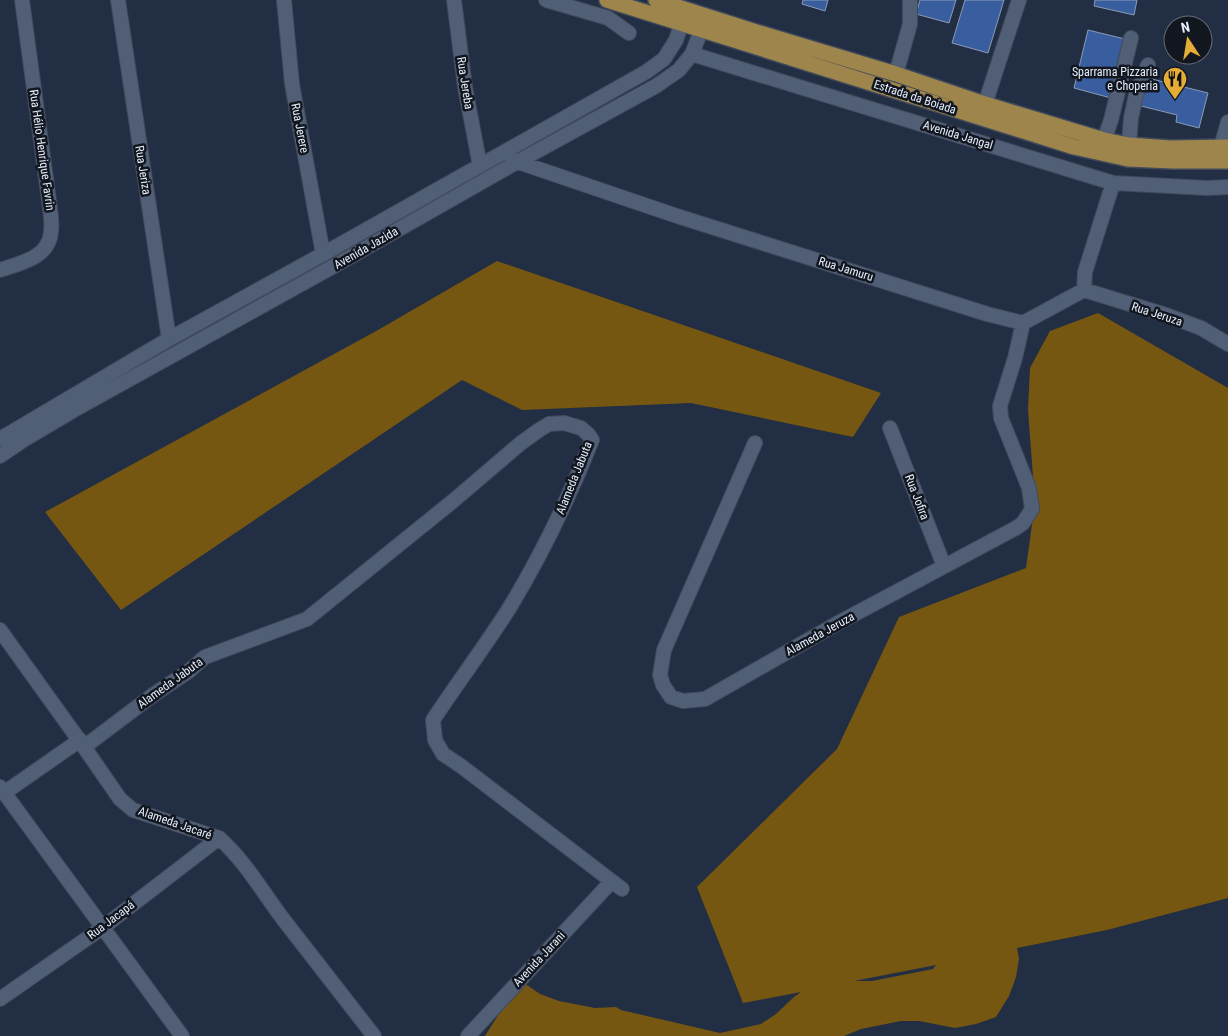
<svg xmlns="http://www.w3.org/2000/svg" width="1228" height="1036" font-family="'Roboto Condensed',sans-serif">
<style>
.forest{fill:#765711;fill-rule:evenodd}
.building{fill:#385e9f;stroke:#8b9bb4}
.lines{fill:none;stroke-linecap:round;stroke-linejoin:round}
.minor-casing{stroke:#404a5c;stroke-width:16}
.major-casing{stroke:#404a5c;stroke-width:18}
.minor{stroke:#515f76;stroke-width:14}
.major{stroke:#9e854b;stroke-width:15}
.labels{text-anchor:middle;dominant-baseline:central;stroke-width:5;stroke-linejoin:round;paint-order:stroke}
.poi-label{font-size:12px;fill:#e6eefc;stroke:#11161f;text-anchor:end}
.street-label{font-size:12px;fill:#e6eefc;stroke:#11161f}
</style>
<rect width="100%" height="100%" fill="#222e43"/>
<path class="forest" d="M 497,261 L 881,393 L 853,437 L 691,403 L 522,410 L 462,380 L 121,610 L 45,512 L 378,330 Z
M 1098,313 L 1228,388 L 1228,898 L 1107,930 L 1017,948 L 1019,959 L 1016,977 L 1009,996 L 996,1017 L 976,1024 L 955,1028 L 919,1021 L 901,1021 L 861,1029 L 844,1036 L 485,1036 L 509,998 L 524,983 L 540,994 L 559,1001 L 595,1008 L 616,1007 L 621,1010 L 720,1033 L 761,1024 L 776,1014 L 794,997 L 801,992 L 743,1003 L 697,887 L 837,749 L 899,617 L 1026,568 L 1035,503 L 1028,410 L 1030,368 L 1050,331 ZM 936,965 L 933,969 L 872,981 L 854,981 Z"/>
<path class="building" d="M 803,0 L 828,0 L 825,11 L 802,4 Z
M 920,0 L 956,0 L 949,23 L 916,14 Z
M 965,0 L 1004,0 L 988,53 L 952,43 Z
M 1095,0 L 1137,0 L 1134,15 L 1094,6 Z
M 1088,30 L 1125,39 L 1111,98 L 1074,88 Z
M 1148,78 L 1208,93 L 1199,128 L 1176,122 L 1177,115 L 1141,106 Z"/>
<g class="lines">
<defs>
<path id="minor" d="M 118,0 L 169,339
M 284,0 L 292,84 L 323,254
M 454,0 L 465,87 L 480,166
M 546,0 L 608,18 L 629,33
M 692,54 L 1113,183 L 1207,188 L 1228,187
M 896,74 L 910,24 L 910,0
M 985,104 L 1019,0
M 1104,140 L 1111,120 L 1131,38
M 1129,145 L 1131,118 L 1136,95 L 1148,65
M 1220,158 L 1221,147 L 1228,122
M 512,160 L 677,216 L 987,314 L 1023,323 L 1084,290
M 0,270 C 20,263 49,258 51,232 C 52,224 51,215 50,208 L 22,0
M 1084,290 L 1166,315 L 1201,328 L 1228,344
M 1084,290 L 1085,272 L 1113,183
M 890,428 L 944,566
M 0,439 L 169,339 L 325,253 L 646,72 L 664,59 L 676,40 L 685,13
M 755,443 L 664,650 L 660,675 L 663,685 L 671,697 L 683,701 L 705,699 L 838,623 L 1016,528 L 1023,523 L 1032,509 L 1029,488 L 1001,418 L 1000,406 L 1015,358 L 1023,323
M 0,456 L 25,439 L 74,410 L 334,266 L 517,162 L 656,86 L 679,70 L 692,54 L 705,20
M 0,630 L 84,747 L 120,799 L 133,810 L 219,838 C 245,861 262,891 283,919 C 313,958 344,997 374,1036
M 84,747 L 153,695 L 189,671 L 205,657 L 307,619 L 453,501 L 521,443 L 539,430 L 549,424 L 564,423 L 581,428 L 588,434 L 592,440 C 569,498 542,554 510,607 C 486,645 458,682 433,720 L 435,740 L 443,754 L 461,766 L 622,889
M 0,787 L 182,1036
M 4,793 L 80,740
M 0,999 L 102,928 L 219,838
M 468,1036 L 611,882"/>
<path id="major" d="M 607,0 L 1074,147 L 1128,159 L 1172,161 L 1228,161
M 656,0 L 750,30 L 896,74 L 985,104 L 1104,140 L 1129,145 L 1170,148 L 1228,147"/>
</defs>
<use href="#minor" class="minor-casing"/>
<use href="#major" class="major-casing"/>
<use href="#minor" class="minor"/>
<use href="#major" class="major"/>
</g>
<defs>
<symbol id="restaurant-pin" viewBox="-11 -11 22 30"><path d="M0 17L-7.5 6A9.5 9.5 0 1 1 7.5 6Z" fill="#e5ad35" stroke="#11161f"/><path d="M-5-6h1v4h1v-4h1v4h1v-4h1v5L-1.5 .5V6h-2V.5L-5-1ZM5-6V6H3V1.5H1.5Q1.5-4 5-6Z" fill="#111"/></symbol>
</defs>
<g fill-rule="evenodd">
<use href="#restaurant-pin" x="1161" y="65" width="28" height="38"/>
</g>
<g class="labels">
<g class="poi-label">
<text x="1158" y="72">Sparrama Pizzaria<tspan x="1158" dy="14">e Choperia</tspan></text>
</g>
<g class="street-label">
<text transform="translate(465 83) rotate(81)">Rua Jereba</text>
<text transform="translate(915 97) rotate(18)">Estrada da Boiada</text>
<text transform="translate(300 128) rotate(79)">Rua Jerere</text>
<text transform="translate(958 135) rotate(17)">Avenida Jangal</text>
<text transform="translate(42 150) rotate(82)">Rua Hélio Henrique Favrin</text>
<text transform="translate(143 170) rotate(81)">Rua Jeriza</text>
<text transform="translate(366 248) rotate(-30)">Avenida Jazida</text>
<text transform="translate(846 269) rotate(17)">Rua Jamuru</text>
<text transform="translate(1157 314) rotate(18)">Rua Jeruza</text>
<text transform="translate(574 478) rotate(-68)">Alameda Jabuta</text>
<text transform="translate(917 497) rotate(69)">Rua Jofira</text>
<text transform="translate(820 634) rotate(-29)">Alameda Jeruza</text>
<text transform="translate(170 683) rotate(-36)">Alameda Jabuta</text>
<text transform="translate(175 823) rotate(19)">Alameda Jacaré</text>
<text transform="translate(111 920) rotate(-37)">Rua Jacapá</text>
<text transform="translate(539 959) rotate(-47)">Avenida Jarani</text>
</g>
</g>
<g transform="translate(1188 40) rotate(348)"><circle r="24" fill="#11161f" stroke="#666c77"/>
<path d="M0-4L9 19L0 12L-9 19Z" fill="#e5ad35"/>
<text y="-8" font-size="14" font-weight="bold" text-anchor="middle" fill="#e6eefc">N</text>
</g>
</svg>
